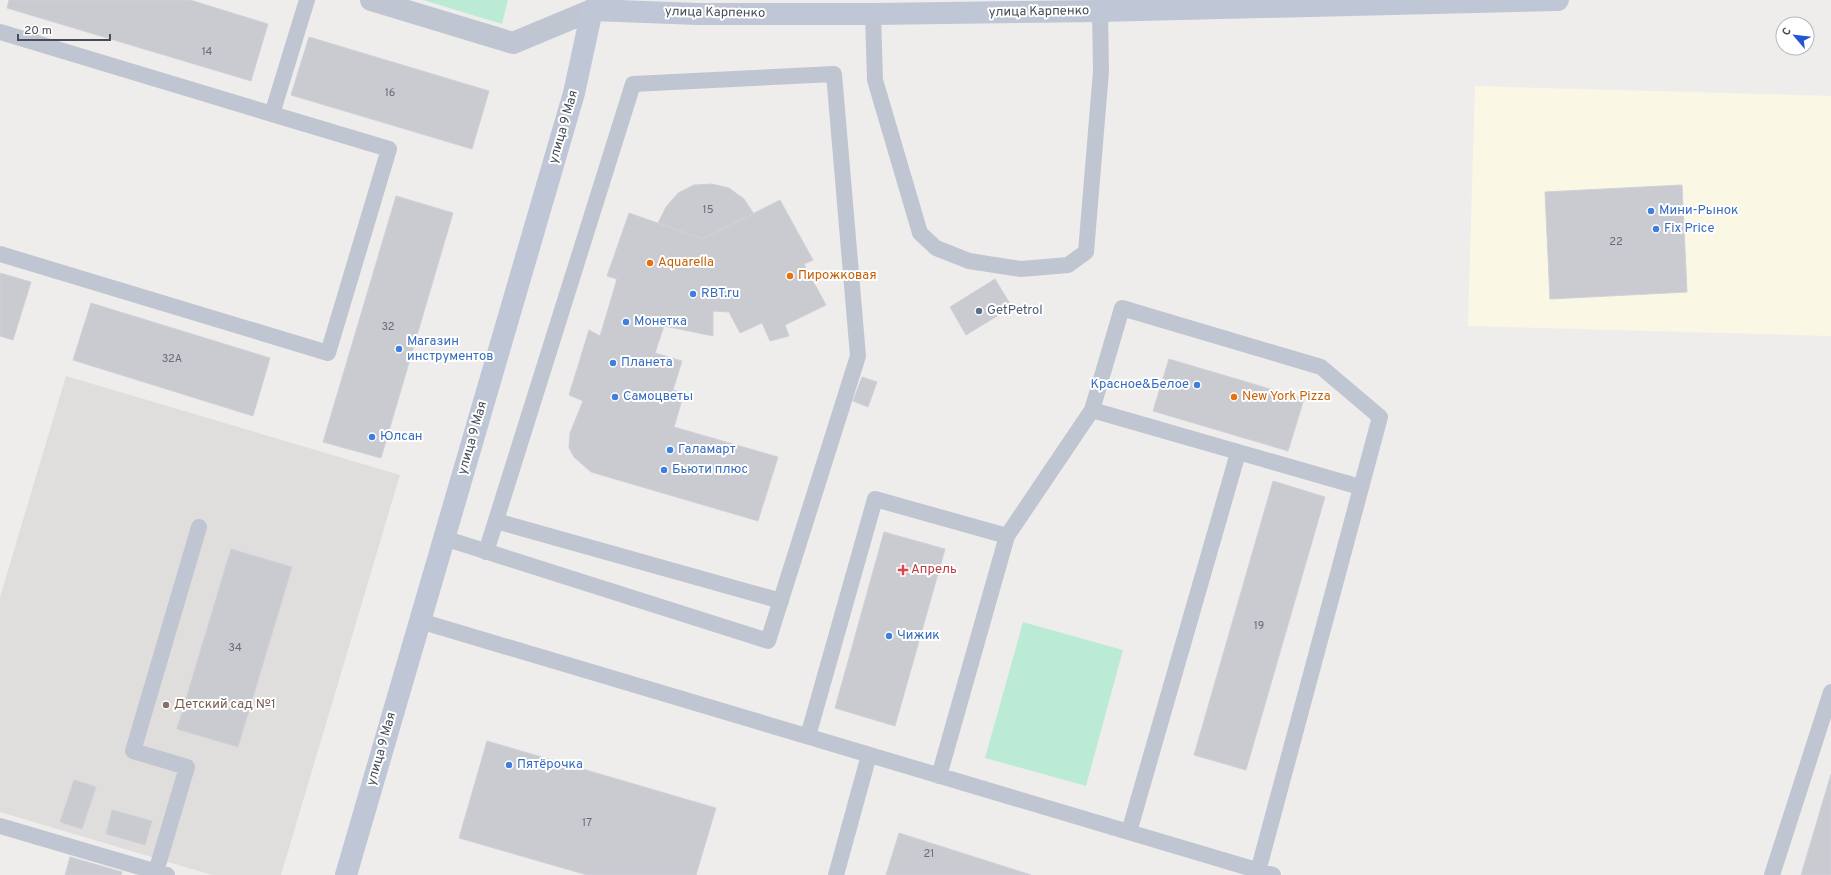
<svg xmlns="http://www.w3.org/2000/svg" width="1831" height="875" font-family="Overpass,sans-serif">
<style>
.commercial{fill:#faf7e5}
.education{fill:#e0dedd}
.green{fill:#bcebd5}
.building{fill:#cacad1;stroke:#d0d1d8}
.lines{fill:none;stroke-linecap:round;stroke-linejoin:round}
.lane{stroke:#c0c6d1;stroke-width:16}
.street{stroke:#c0c6d1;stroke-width:22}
.secondary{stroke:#bfc6d5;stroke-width:22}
.shop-dot{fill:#3f7fe0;stroke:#fff;stroke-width:1.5}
.food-dot{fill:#e8710a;stroke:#fff;stroke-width:1.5}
.service-dot{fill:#5c6f8a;stroke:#fff;stroke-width:1.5}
.health-dot{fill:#e0444e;stroke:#fff;stroke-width:1.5}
.education-dot{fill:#8d6e63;stroke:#fff;stroke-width:1.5}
.labels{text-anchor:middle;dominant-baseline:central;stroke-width:4;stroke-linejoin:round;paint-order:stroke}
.number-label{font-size:11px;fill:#676c76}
.street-label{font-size:13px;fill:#464d58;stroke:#fff}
.shop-label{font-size:13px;fill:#366cbe;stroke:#fff;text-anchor:start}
.food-label{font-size:13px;fill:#c56008;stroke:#fff;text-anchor:start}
.service-label{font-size:13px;fill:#4e5e75;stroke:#fff;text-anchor:start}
.health-label{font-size:13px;fill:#be3a42;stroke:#fff;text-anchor:start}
.education-label{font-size:13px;fill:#785e54;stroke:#fff;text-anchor:start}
</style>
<rect width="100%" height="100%" fill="#efedec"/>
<path class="commercial" d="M 1475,86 L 1831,96 L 1831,336 L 1468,326 Z"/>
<path class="education" d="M 66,376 L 400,475 L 281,875 L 212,875 L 0,812 L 0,597 Z"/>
<path class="green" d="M 423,0 L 508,0 L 502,24 Z
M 1023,622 L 1123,650 L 1086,786 L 985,758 Z"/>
<path class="building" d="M 9,0 L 190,0 L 268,24 L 251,81 L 7,8 Z
M 309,37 L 489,91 L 472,149 L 291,95 Z
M 712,184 L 729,188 L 744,199 L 754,214 L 703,239 L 658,223 L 666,207 L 678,193 L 694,185 Z
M 1682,185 L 1687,292 L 1550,299 L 1545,192 Z
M 396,196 L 453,213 L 381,458 L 323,442 Z
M 780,200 L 813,260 L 804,264 L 826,305 L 785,325 L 789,336 L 770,341 L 762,323 L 740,333 L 729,312 L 713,311 L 713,336 L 664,326 L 655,353 L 682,361 L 673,390 L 684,393 L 674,427 L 778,457 L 758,521 L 591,472 L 574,457 L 569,448 L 570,433 L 583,401 L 569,395 L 589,330 L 600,336 L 617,279 L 607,276 L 629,213 L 703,239 Z
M 0,273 L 31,282 L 13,340 L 0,336 Z
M 995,279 L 1012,307 L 966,335 L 950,307 Z
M 91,303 L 270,358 L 253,416 L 73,360 Z
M 1169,359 L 1304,399 L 1288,451 L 1153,411 Z
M 862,377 L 877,382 L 868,407 L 853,401 Z
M 1273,481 L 1325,497 L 1246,770 L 1194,755 Z
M 884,532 L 945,549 L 895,726 L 835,708 Z
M 231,549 L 292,567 L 238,747 L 177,729 Z
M 487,741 L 716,808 L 696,875 L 587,875 L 459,838 Z
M 1831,774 L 1831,875 L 1801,875 Z
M 74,780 L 96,787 L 82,829 L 60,822 Z
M 112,810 L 152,821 L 145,845 L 106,834 Z
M 899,833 L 1031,875 L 886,875 Z
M 70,857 L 122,872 L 121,875 L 65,875 Z"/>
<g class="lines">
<path class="lane" d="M 873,14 L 875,80 L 920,233 L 936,248 L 969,261 L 1021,269 L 1068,265 L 1086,252 L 1101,71 L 1100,11
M 0,32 L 272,114
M 0,254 L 328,353 L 389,149 L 272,114 L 307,0
M 1092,410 L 1122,308 L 1321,367 L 1380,417 L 1257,875
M 496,521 L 781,601
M 1007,536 L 1092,410 L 1360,487
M 444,538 L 768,641 L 858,356 L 834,74 L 633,84 L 486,552
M 420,621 L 1273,875
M 808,736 L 875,499 L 1007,536 L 939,776
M 0,826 L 167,875
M 1129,832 L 1238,453
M 155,875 L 187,767 L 133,751 L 199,527
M 836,875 L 869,755
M 1772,875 L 1831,692"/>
<path class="street" d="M 371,0 L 513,43 L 592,10"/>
<path class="secondary" d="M 346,875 L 574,93 L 592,10 L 698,14 L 873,14 L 1100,11 L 1558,0"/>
</g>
<g class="shop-dot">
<circle cx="1651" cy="211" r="4"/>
<circle cx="1656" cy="229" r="4"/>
<circle cx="693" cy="294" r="4"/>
<circle cx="626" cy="322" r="4"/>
<circle cx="399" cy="349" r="4"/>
<circle cx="613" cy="363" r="4"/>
<circle cx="1197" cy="385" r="4"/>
<circle cx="615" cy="397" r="4"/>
<circle cx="372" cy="437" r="4"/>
<circle cx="670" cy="450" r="4"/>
<circle cx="664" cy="470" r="4"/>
<circle cx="889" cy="636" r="4"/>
<circle cx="509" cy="765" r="4"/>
</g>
<g class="food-dot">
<circle cx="650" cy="263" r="4"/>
<circle cx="790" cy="276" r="4"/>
<circle cx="1234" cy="397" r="4"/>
</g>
<circle class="service-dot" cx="979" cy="311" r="4"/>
<path class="health-dot" d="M901 564h4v4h4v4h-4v4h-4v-4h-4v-4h4z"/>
<circle class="education-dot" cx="166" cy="705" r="4"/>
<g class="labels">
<g class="number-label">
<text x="207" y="52">14</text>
<text x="390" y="93">16</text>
<text x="708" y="210">15</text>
<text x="1616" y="242">22</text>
<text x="388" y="327">32</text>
<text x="172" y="359">32А</text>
<text x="1259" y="626">19</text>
<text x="235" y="648">34</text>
<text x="587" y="823">17</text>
<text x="929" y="854">21</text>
</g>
<g class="street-label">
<text transform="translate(1039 12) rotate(-1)">улица Карпенко</text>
<text transform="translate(715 13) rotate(1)">улица Карпенко</text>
<text transform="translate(564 127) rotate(-74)">улица 9 Мая</text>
<text transform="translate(473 438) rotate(-74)">улица 9 Мая</text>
<text transform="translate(382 749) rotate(-74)">улица 9 Мая</text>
</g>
<g class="shop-label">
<text x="1659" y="211">Мини-Рынок</text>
<text x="1664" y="229">Fix Price</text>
<text x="701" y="294">RBT.ru</text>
<text x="634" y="322">Монетка</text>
<text x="407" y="342">Магазин<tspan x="407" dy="15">инструментов</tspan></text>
<text x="621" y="363">Планета</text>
<text x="1189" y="385" text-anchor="end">Красное&amp;Белое</text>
<text x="623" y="397">Самоцветы</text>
<text x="380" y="437">Юлсан</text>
<text x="678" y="450">Галамарт</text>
<text x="672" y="470">Бьюти плюс</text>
<text x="897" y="636">Чижик</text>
<text x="517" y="765">Пятёрочка</text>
</g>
<g class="food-label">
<text x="658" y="263">Aquarella</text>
<text x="798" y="276">Пирожковая</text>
<text x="1242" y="397">New York Pizza</text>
</g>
<g class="service-label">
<text x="987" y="311">GetPetrol</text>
</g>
<g class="health-label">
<text x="911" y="570">Апрель</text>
</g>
<g class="education-label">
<text x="174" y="705">Детский сад №1</text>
</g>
</g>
<g transform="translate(1795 36) rotate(298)"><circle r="19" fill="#ffffff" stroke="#b5b8bc"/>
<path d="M0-3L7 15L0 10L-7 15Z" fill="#2255d3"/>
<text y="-6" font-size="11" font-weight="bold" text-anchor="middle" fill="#464d58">С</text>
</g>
<path d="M18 34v6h92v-6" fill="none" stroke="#464d58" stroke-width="2"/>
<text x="24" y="34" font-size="12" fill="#464d58" stroke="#ffffff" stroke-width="3" paint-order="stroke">20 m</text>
</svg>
